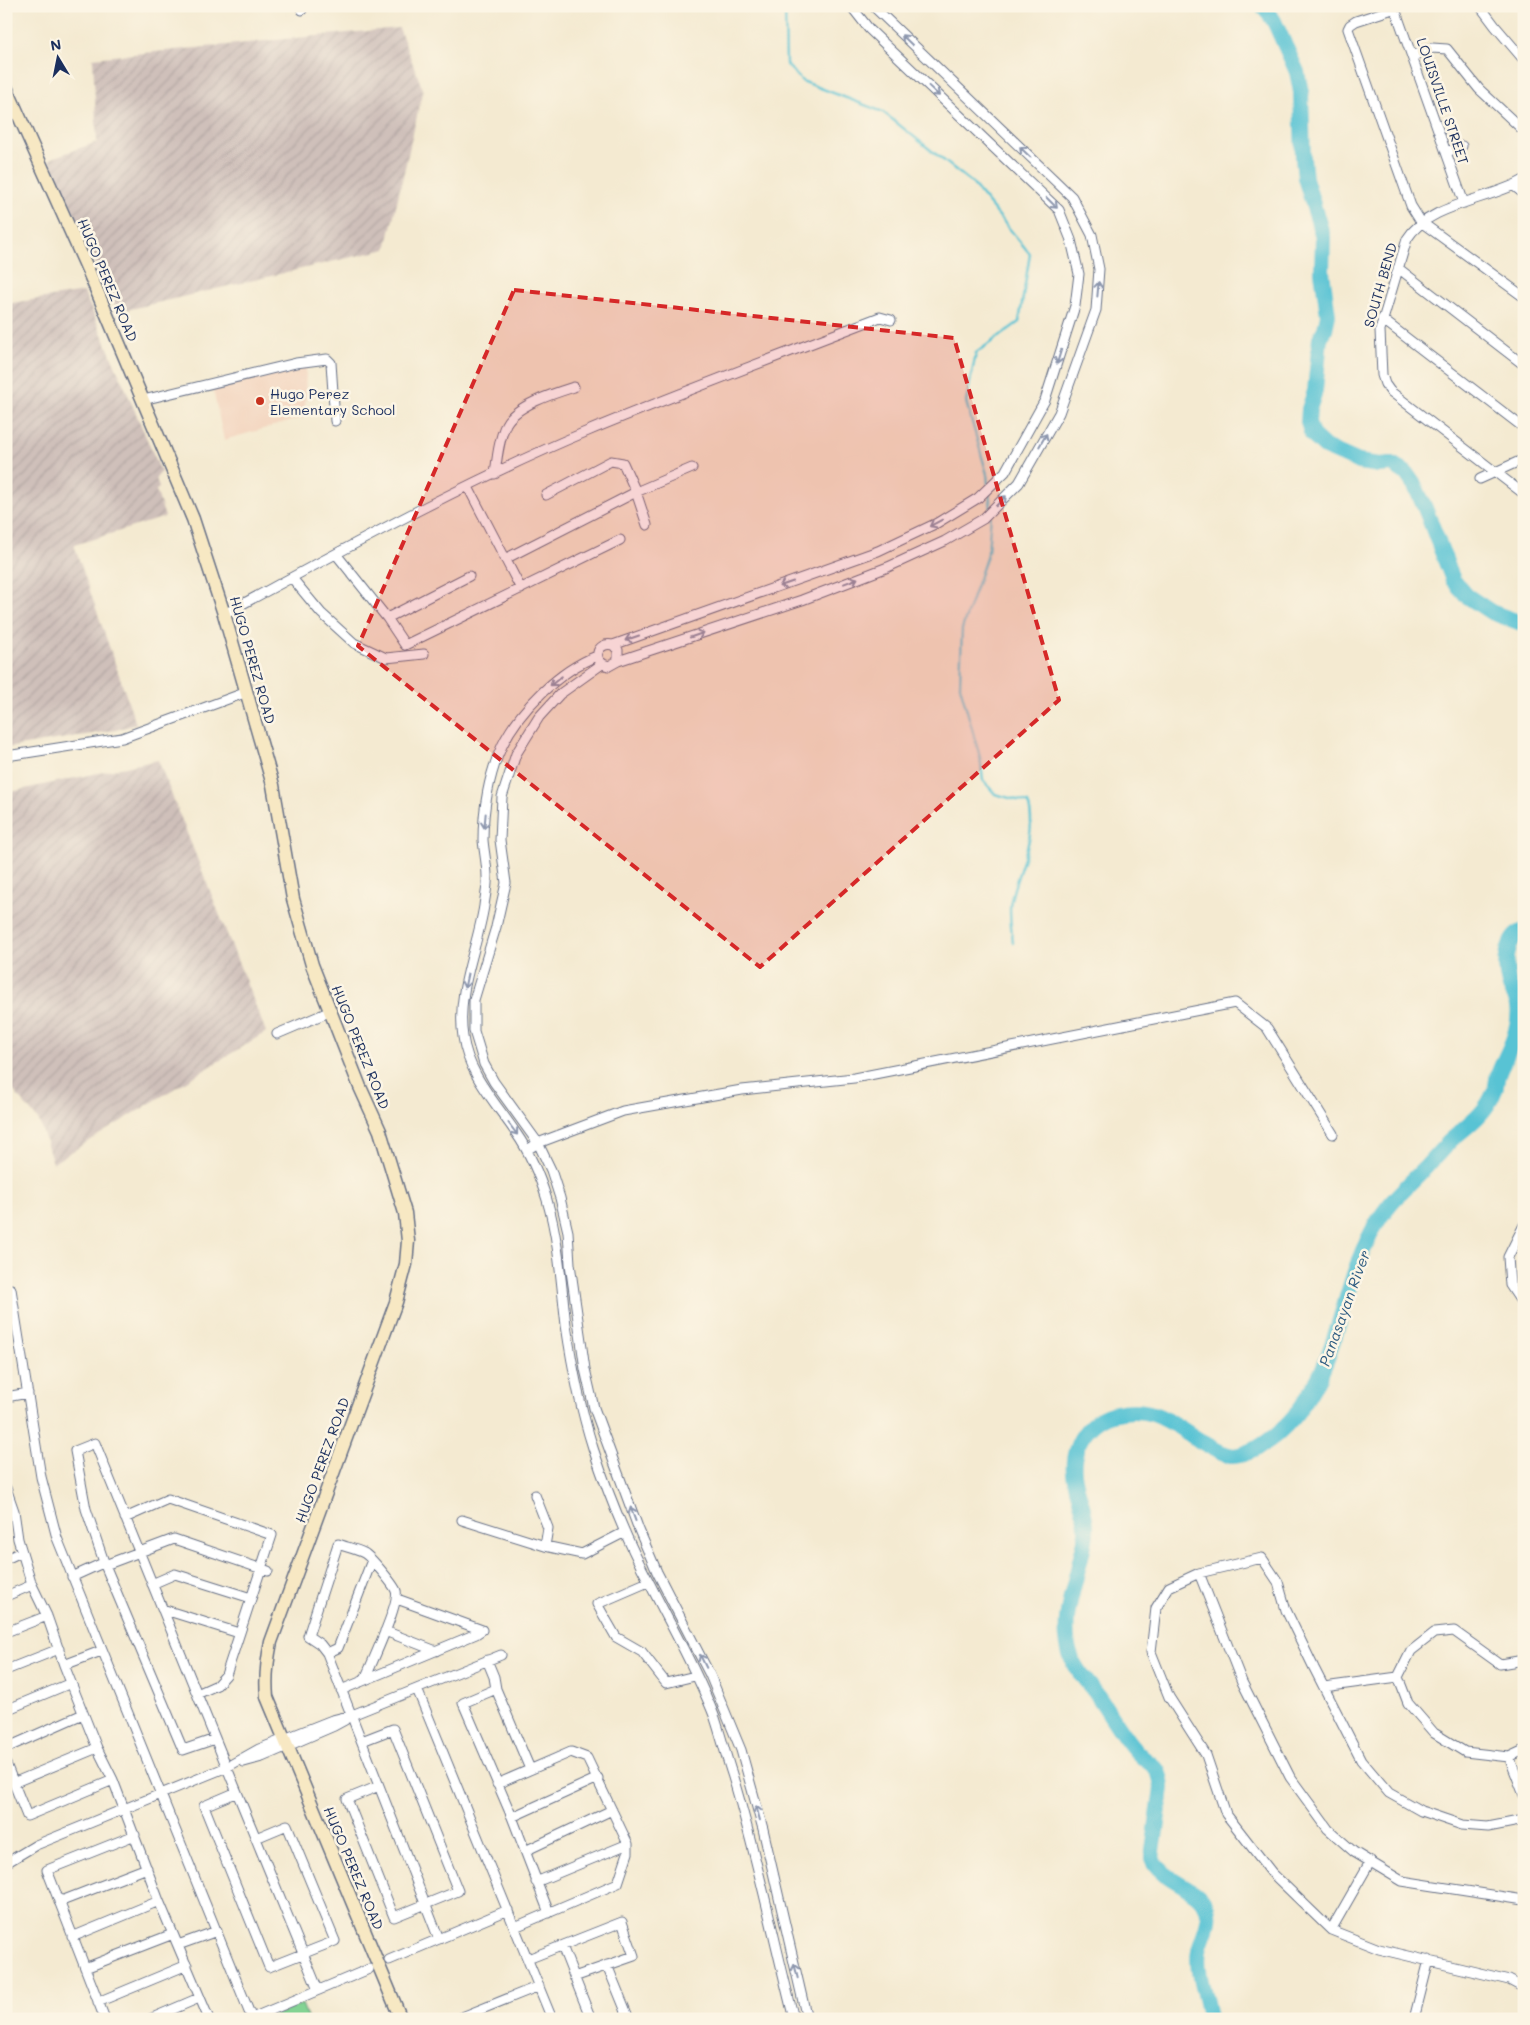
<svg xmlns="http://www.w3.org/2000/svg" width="1530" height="2025" font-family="Mali,sans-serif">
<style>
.built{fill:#f3d4be}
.industrial{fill:url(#industrial-furrows)}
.park{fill:#83d393;stroke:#4f8178}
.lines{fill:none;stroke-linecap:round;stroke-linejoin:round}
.stream{stroke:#58c3d4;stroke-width:2.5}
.river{stroke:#58c3d4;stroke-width:16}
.street-casing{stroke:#677086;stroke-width:11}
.secondary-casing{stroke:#677086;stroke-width:15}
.street{stroke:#fff;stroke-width:9}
.secondary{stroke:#f7e8c3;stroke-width:12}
.oneway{stroke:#8d97ae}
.marked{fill:#d62828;fill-opacity:0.2;stroke:#d62828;stroke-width:4;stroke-dasharray:10 6;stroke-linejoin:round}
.poi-dot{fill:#c8321e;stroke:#fcf5e5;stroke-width:2}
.labels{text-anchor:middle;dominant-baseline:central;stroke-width:5;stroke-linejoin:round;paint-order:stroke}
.street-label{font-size:14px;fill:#1b2f5e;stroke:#fcf5e5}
.poi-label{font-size:14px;fill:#1b2f5e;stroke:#fcf5e5;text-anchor:start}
.water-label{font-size:15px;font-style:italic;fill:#2d5b81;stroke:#fcf5e5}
</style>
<defs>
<pattern id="industrial-furrows" width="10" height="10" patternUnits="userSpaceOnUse" patternTransform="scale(1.25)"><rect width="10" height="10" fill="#cfc0ba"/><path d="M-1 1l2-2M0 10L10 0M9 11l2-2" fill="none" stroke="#b1a5a2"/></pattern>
</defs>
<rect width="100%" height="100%" fill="#fcf5e5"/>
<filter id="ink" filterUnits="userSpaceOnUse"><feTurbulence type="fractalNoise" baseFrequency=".02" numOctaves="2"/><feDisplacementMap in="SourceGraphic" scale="10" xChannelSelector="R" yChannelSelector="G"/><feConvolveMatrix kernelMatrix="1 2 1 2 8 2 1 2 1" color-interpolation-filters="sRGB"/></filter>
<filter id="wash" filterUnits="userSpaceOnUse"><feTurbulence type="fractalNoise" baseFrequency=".0096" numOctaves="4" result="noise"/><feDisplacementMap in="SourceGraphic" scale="20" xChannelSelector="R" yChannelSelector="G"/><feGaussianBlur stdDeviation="1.12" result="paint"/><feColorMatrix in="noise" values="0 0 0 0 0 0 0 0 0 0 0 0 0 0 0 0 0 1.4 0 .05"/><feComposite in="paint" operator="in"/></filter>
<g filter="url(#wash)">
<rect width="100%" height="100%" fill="#f4ead1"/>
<path class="built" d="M 306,364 L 305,417 L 224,440 L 212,385 Z"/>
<path class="industrial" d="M 399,28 L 423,90 L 386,249 L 118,312 L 49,159 L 97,142 L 93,58 Z
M 84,292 L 161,472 L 156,478 L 159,488 L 156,490 L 165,517 L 74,545 L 136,724 L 116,730 L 6,748 L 6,304 Z
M 158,760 L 266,1032 L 53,1163 L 39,1121 L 6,1082 L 6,793 Z"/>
<path class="park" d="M 302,2004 L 308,2019 L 265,2019 Z"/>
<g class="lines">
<path class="stream" d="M 785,6 L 786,64 L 802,81 L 883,112 L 972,183 L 1030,254 L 1019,322 L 976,353 L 966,402 L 987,474 L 988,484
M 989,492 L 991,509
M 991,514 L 988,552 L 962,629 L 960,686 L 980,757 L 983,780 L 995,794 L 1028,803 C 1039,834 1017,870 1011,900 C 1008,913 1012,930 1013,943"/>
<path class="river" d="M 1263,6 L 1274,21 L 1297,72 L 1301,92 L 1303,159 L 1305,178 L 1323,237 L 1322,272 L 1328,315 L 1325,329 L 1320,338 L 1315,391 L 1309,409 L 1308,422 L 1312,435 L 1325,447 L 1359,462 L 1379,465 L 1392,464 L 1406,473 L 1415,486 L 1425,508 L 1453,580 L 1467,596 L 1491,612 L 1524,624
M 1209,2019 C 1207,1997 1195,1973 1199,1950 C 1202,1935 1215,1917 1204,1902 C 1192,1885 1159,1878 1152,1858 L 1162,1788 C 1159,1761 1151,1768 1136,1751 C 1120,1733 1109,1711 1095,1692 C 1086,1680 1076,1671 1071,1657 C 1059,1624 1074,1589 1081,1557 C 1083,1547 1087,1537 1086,1527 C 1085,1498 1065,1477 1078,1445 C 1084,1430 1097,1418 1112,1414 C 1157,1402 1175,1428 1211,1447 C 1217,1451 1226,1455 1233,1456 C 1241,1456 1249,1452 1256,1449 C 1287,1431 1305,1405 1321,1373 C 1344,1323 1349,1268 1378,1221 C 1391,1200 1409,1184 1426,1167 C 1434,1158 1442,1149 1450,1141 C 1467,1126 1486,1114 1494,1092 C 1497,1087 1496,1080 1498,1075 C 1503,1060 1513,1045 1516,1030 C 1518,1023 1519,1013 1518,1006 C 1517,998 1511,991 1509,984 C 1504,968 1505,937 1524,931"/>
</g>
</g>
<g filter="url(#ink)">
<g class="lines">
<defs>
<path id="street" d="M 301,6 L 302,10
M 1402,6 L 1356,21 L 1350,25 L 1348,29 L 1411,206 L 1421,222 L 1524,297
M 1480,6 L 1495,26 L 1524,60
M 1395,9 L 1464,203
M 1413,56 L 1432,48 L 1447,49 L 1479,89 L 1524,131
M 1447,152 L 1462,146
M 1524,180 C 1490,200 1428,204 1407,239 L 1380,330 L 1382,375 L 1385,384 L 1390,391 L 1524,494
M 1514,186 L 1524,194
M 1398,268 L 1524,365
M 1382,319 L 1524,428
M 143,400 L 296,363 L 327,359 L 331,363 L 335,421
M 495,474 C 497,458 499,439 506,424 C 516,405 555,393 574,387
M 1480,479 L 1524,459
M 468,487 L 521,589
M 546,495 L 611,461 L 623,463 L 636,492 L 647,525
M 336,554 L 387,618 L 405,645 L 620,540
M 505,559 L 636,492 L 692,468
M 292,578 L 321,613 L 354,643 L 386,658 L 424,654
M 224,614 C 343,550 463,483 588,431 C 684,391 782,355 880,317 L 891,320
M 387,618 L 469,576
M 613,645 L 618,650 L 618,661 L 609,666 C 591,663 596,641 613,645 L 878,551 L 937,523 L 978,498 L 1005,472 L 1045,400 L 1075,306 L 1079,274 L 1071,240 L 1059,210 L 869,29 L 851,6
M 597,656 C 560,670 519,710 502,746 C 489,774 483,809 483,840 C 484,852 487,864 487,877 C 488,886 485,896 484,906 C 477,950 456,992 463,1037 C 468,1074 496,1103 516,1133 C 530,1153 540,1177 547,1200 C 559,1241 561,1283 566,1325 C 572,1366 580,1407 593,1448 C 608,1494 627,1541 650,1584 C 672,1628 697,1671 715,1718 C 721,1736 726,1756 732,1774 C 757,1855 773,1937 794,2019
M 618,661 L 802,600 L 888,567 L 945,541 L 983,519 L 1019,483 L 1059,413 L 1096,310 L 1099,269 L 1092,235 L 1072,197 L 873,6
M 602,664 L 560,694 L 539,717 L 516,754 L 502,797 L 500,840 L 506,883 L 496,927 L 474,1000 L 474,1031 L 484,1064 L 494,1082 L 538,1143 L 551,1170 L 560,1198 L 568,1232 L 570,1264 L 585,1369 L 594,1408 L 639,1530 L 657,1572 L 710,1675 L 741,1750 L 763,1829 L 807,2019
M 6,754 L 13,755 L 122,738 L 247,692
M 277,1034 L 331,1011
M 527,1150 L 538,1143 L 623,1111 L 742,1090 L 854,1078 L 1235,1003 L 1267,1028 L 1333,1134
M 1524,1225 L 1508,1257 L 1510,1285 L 1524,1306
M 11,1289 L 41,1477 L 57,1538 L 252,2019
M 6,1397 L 28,1393
M 6,1488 L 14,1511 L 18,1539 L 32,1585 L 47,1616 L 64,1665 L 97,1748 L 113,1780 L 159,1901 L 209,2019
M 535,1495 L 548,1528 L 545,1546
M 125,1518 L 168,1499 L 272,1535 L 226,1675 L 217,1685 L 197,1694
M 462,1520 L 545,1546 L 582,1554 L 625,1532
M 6,1559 L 21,1552
M 105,1565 L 174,1539 L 268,1571
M 1199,1573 L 1242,1682 L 1290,1777 L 1328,1829 L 1354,1852 L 1402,1881 L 1524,1900
M 72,1577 L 105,1562
M 648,1582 L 597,1604 L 616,1637 L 642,1652 L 666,1683 L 695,1676
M 152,1584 L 175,1574 L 251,1598
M 6,1596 L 32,1585
M 397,1599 L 482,1630
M 162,1609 L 239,1633
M 385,1631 L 436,1651
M 6,1632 L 47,1616
M 327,1653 L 338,1648 L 372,1560
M 487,1660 L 494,1677 L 496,1689 L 530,1769
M 64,1665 L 101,1651
M 6,1670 L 59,1649
M 1398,1677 L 1408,1703 L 1434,1733 L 1465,1752 L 1509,1757 L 1524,1750
M 1398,1677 L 1411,1651 L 1434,1633 L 1454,1631 L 1500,1664 L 1524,1660
M 365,1679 C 371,1665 400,1602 396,1591 C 394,1585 370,1556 364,1553 C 356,1549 346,1547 338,1544 L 308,1636 L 320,1644 L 327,1653 L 439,1939
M 1324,1687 L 1398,1677
M 417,1689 L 552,2019
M 496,1689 L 463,1703 L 512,1817 L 549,1913
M 341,1690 L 476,1634 L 482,1630
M 6,1710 L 71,1683
M 215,1739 L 183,1750 L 105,1565 L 86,1509 L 75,1451 L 95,1443 C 169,1625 243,1808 318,1990
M 362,1741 L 393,1729 L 458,1891 L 394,1917 L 347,1799 L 379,1786
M 6,1748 L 83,1714
M 1509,1757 L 1524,1795
M 244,1762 L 262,1757 L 334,1726 L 345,1720
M 6,1764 L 27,1816 L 113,1780
M 13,1783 L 97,1748
M 497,1784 L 571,1752 L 587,1758 L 628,1844 L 628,1853 L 618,1883 L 515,1927
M 237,1792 L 204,1806 L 269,1967 L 335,1941 L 287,1825 L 256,1838
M 512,1817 L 598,1778
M 1524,1820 L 1488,1827 L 1462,1825 L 1421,1811 L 1389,1793 L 1361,1760 L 1314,1668 L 1286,1610 L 1278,1582 L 1262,1558 L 1199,1573 L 1169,1587 L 1156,1608 L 1151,1652 L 1169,1697 L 1206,1755 L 1226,1814 L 1272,1873 L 1331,1930 L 1379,1949 L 1509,1980 L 1524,1988
M 525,1851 L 612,1810
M 6,1863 L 36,1845 L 227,1767 L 259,1749 L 332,1720 L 352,1715 L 501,1655
M 536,1882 L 628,1844
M 59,1902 L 147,1868
M 1331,1930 L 1370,1862
M 72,1937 L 159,1901
M 178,1945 L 217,1931
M 562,1946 L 591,2019
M 528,1959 L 622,1922 L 634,1956 L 574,1977
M 389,1960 L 508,1910
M 607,1965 L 629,2019
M 85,1968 L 173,1934
M 98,2002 L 187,1965
M 252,2018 L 369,1969
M 105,2019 L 47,1870 L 135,1835
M 150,2019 L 199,1998
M 457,2019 L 539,1986
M 1414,2019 L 1429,1960"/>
<path id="secondary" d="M 6,87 L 88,270 L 193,519 L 224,614 L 273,785 L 293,899 L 312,965 L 360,1087 L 380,1131 L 405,1213 L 408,1241 L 406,1264 L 396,1302 L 271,1642 C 267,1661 265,1677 267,1697 L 401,2019"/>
</defs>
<use href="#street" class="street-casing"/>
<use href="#secondary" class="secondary-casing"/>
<use href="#street" class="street"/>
<use href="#secondary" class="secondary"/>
</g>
<defs><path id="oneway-shaft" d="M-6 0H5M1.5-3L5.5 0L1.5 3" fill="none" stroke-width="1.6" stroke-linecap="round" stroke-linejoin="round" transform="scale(1.25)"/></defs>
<g class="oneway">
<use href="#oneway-shaft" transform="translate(907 40) rotate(-136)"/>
<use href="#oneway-shaft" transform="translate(934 91) rotate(43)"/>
<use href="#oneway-shaft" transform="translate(1025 152) rotate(-136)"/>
<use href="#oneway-shaft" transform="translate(1052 203) rotate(45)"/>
<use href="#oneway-shaft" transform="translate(1098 289) rotate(-85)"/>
<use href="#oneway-shaft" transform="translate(1059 357) rotate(107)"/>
<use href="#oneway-shaft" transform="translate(1043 440) rotate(-60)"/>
<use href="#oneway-shaft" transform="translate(1001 501) rotate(-45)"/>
<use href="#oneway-shaft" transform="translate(936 523) rotate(152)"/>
<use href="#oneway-shaft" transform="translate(851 581) rotate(-21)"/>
<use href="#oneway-shaft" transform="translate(786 584) rotate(161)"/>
<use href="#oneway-shaft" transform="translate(697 635) rotate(-19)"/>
<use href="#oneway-shaft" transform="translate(632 638) rotate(161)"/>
<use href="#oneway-shaft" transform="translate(556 681) rotate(141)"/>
<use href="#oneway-shaft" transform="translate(485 821) rotate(95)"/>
<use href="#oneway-shaft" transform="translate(466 981) rotate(102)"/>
<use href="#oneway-shaft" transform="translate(513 1129) rotate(53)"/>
<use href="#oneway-shaft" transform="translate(633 1514) rotate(-110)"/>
<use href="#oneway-shaft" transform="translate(703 1661) rotate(-116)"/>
<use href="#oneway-shaft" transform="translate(758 1813) rotate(-105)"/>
<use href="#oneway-shaft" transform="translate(796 1971) rotate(-103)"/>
</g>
</g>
<path class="marked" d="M 514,290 L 954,338 L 1059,700 L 760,967 L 358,646 Z"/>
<circle class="poi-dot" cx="260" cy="401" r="5"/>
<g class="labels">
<g class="street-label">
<text transform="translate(1443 101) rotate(71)">LOUISVILLE STREET</text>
<text transform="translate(108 280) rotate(67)">HUGO PEREZ ROAD</text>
<text transform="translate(1380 285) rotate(-74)">SOUTH BEND</text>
<text transform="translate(253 660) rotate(74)">HUGO PEREZ ROAD</text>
<text transform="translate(361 1047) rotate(68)">HUGO PEREZ ROAD</text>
<text transform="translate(322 1460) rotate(-70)">HUGO PEREZ ROAD</text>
<text transform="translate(354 1868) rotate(67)">HUGO PEREZ ROAD</text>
</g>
<g class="poi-label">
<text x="270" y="393">Hugo Perez<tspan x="270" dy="16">Elementary School</tspan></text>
</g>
<g class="water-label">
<text transform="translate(1344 1308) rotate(-70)">Panasayan River</text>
</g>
</g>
<rect width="1530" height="2025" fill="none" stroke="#fcf5e5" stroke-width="25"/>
<g transform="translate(58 58) rotate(350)" stroke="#fcf5e5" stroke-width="4" paint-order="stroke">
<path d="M0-4L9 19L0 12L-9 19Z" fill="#1b2f5e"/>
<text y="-8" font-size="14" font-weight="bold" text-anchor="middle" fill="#1b2f5e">N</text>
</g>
</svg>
